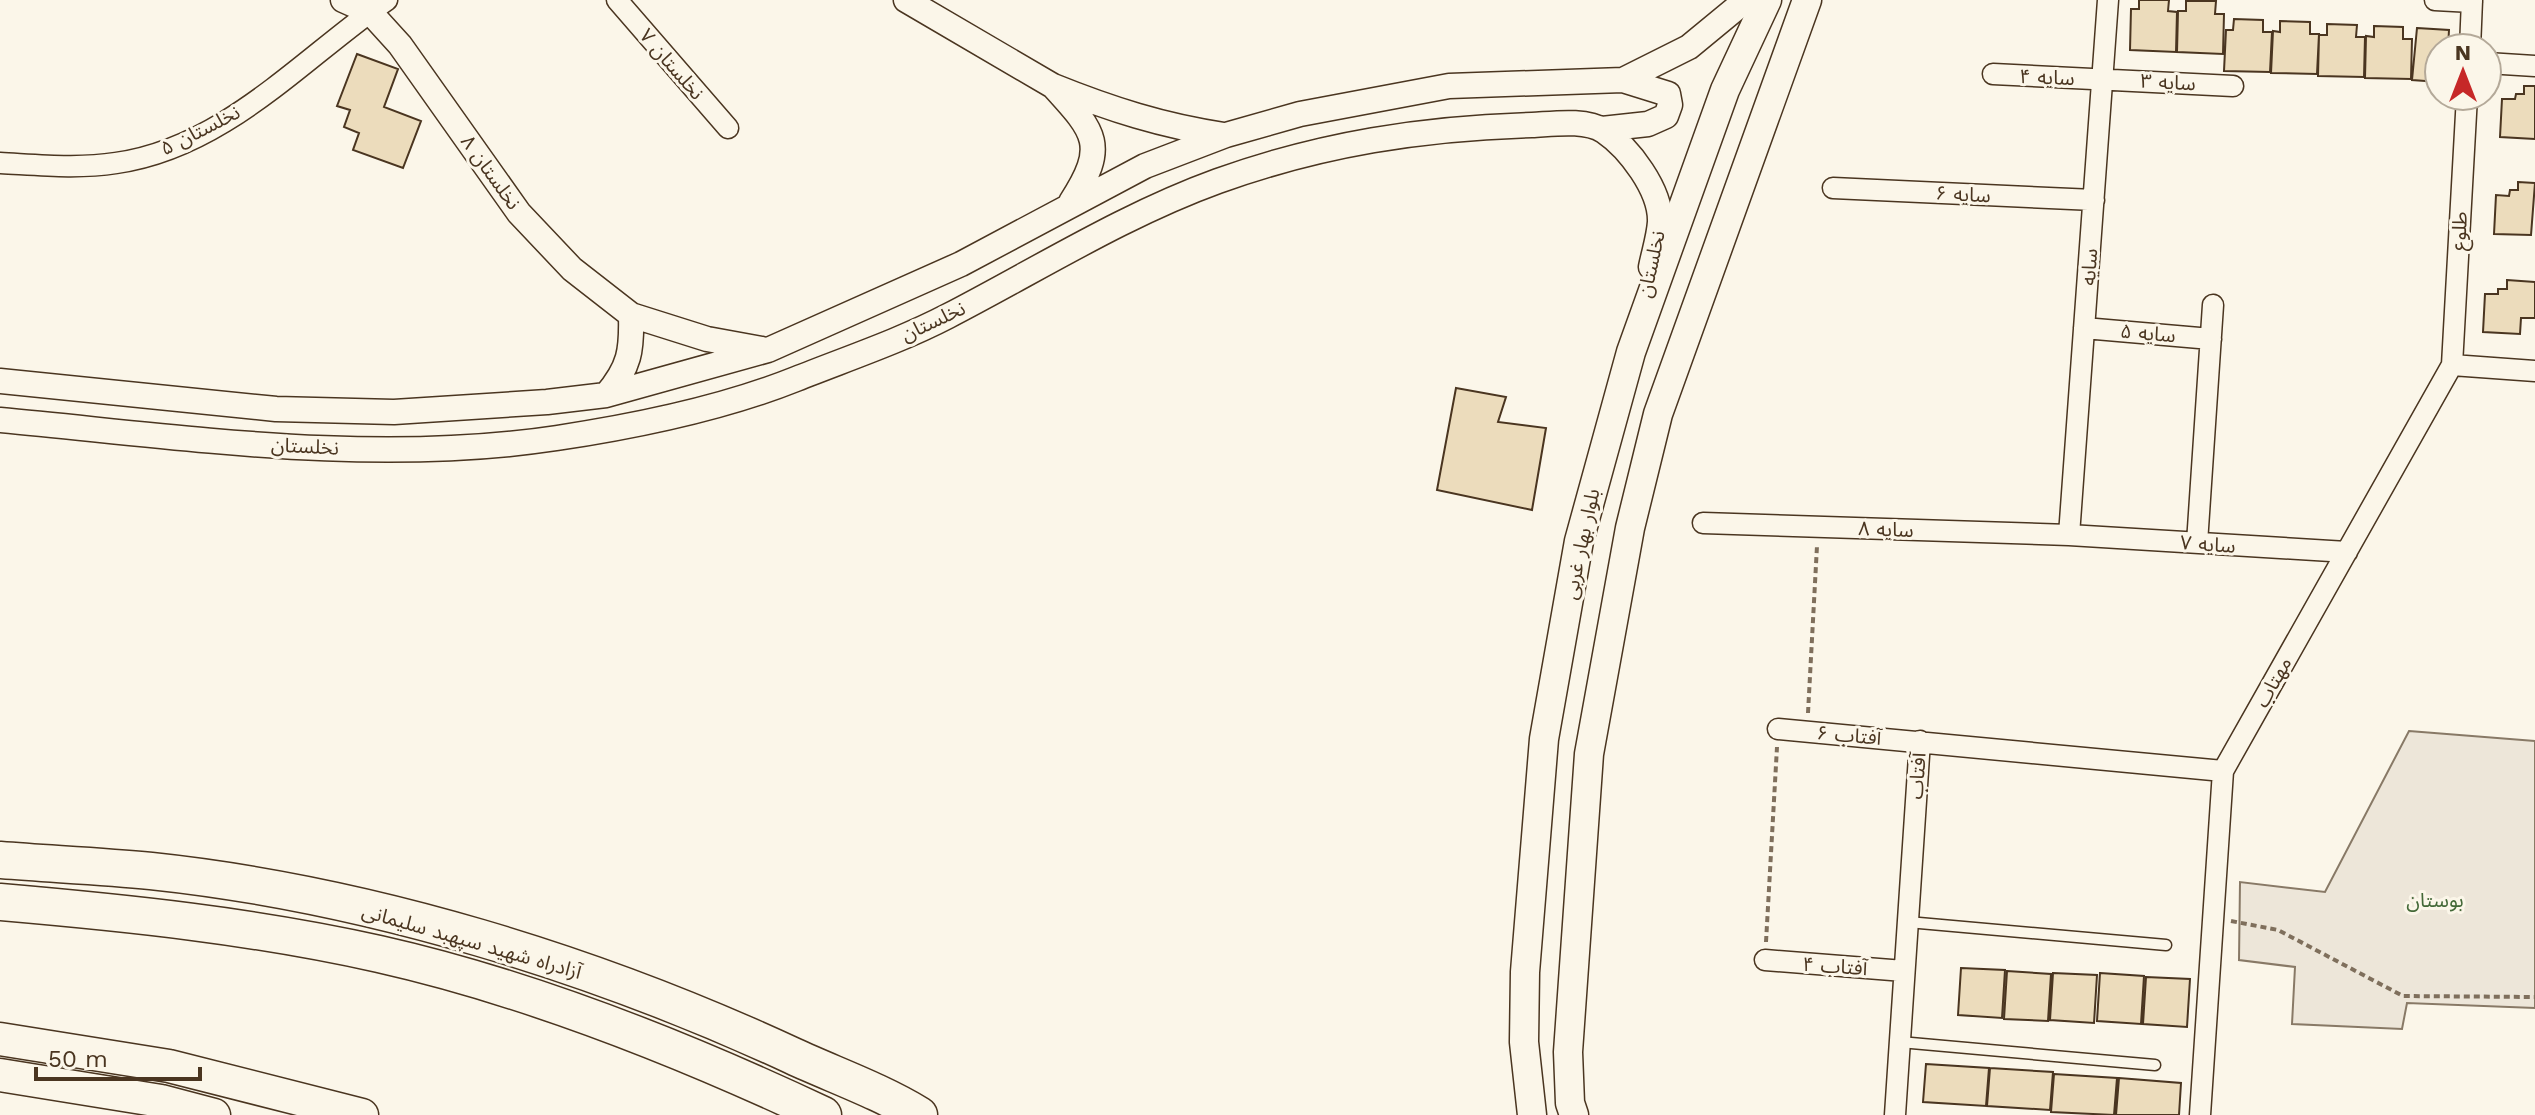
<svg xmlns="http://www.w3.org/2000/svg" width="2535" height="1115" font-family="'Work Sans','Noto Sans Arabic',sans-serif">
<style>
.green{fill:#ede6d9;stroke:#887966;stroke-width:2}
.building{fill:#ecdcbc;stroke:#4a3520;stroke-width:2}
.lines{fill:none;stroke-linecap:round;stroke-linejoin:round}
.service-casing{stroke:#4a3520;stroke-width:13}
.minor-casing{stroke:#4a3520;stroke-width:23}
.tertiary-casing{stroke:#4a3520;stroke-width:27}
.secondary-casing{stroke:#4a3520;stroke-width:31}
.trunk-casing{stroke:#4a3520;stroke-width:35}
.motorway-casing{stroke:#4a3520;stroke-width:39}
.path{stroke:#7f6f5c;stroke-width:4;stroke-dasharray:6 4;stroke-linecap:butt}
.service{stroke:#fbf6e9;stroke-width:10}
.minor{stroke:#fbf6e9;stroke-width:20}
.tertiary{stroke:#fbf6e9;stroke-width:24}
.secondary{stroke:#fbf6e9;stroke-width:28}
.trunk{stroke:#fbf6e9;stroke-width:32}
.motorway{stroke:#fbf6e9;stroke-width:36}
.labels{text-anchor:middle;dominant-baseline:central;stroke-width:6;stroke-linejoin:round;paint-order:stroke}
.street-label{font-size:20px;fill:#4a3520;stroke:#fbf6e9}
.park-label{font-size:20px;fill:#436837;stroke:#fbf6e9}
</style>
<rect width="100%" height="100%" fill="#fbf6e9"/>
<path class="green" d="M 2409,731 L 2535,741 L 2535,1008 L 2407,1003 L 2402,1029 L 2292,1024 L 2295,967 L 2239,960 L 2240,882 L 2325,892 Z"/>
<path class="building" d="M 2139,0 L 2169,0 L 2168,11 L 2177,12 L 2176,52 L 2130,50 L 2131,9 L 2139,9 Z
M 2186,1 L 2216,1 L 2215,14 L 2224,14 L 2223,54 L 2177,52 L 2178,11 L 2186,11 Z
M 2234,19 L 2263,20 L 2263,32 L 2272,32 L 2270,72 L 2224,71 L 2226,30 L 2233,30 Z
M 2280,21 L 2310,22 L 2310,34 L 2319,34 L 2317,74 L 2271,73 L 2273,31 L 2280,32 Z
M 2327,24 L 2357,25 L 2356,37 L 2365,37 L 2364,77 L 2318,76 L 2319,35 L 2327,35 Z
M 2374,26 L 2403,27 L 2403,39 L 2412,39 L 2411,79 L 2365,78 L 2366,36 L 2374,37 Z
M 2417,28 L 2449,30 L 2448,48 L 2439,48 L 2439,82 L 2412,80 Z
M 357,54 L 398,69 L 384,107 L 421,121 L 403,168 L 353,150 L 359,133 L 344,127 L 350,110 L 337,106 Z
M 2524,86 L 2535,86 L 2535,139 L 2500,137 L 2502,99 L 2515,99 L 2516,94 L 2524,94 Z
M 2518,182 L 2535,183 L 2531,235 L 2494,234 L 2496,195 L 2509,196 L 2510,190 L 2518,190 Z
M 2507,280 L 2535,282 L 2535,318 L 2521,318 L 2520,334 L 2483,332 L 2485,294 L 2498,294 L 2498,289 L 2507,289 Z
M 1456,388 L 1506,397 L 1498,422 L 1546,428 L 1532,510 L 1437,490 Z
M 1961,968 L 2005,970 L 2002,1018 L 1958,1015 Z
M 2007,971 L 2051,974 L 2048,1021 L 2004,1019 Z
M 2053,973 L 2097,975 L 2094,1023 L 2050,1020 Z
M 2100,973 L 2144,976 L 2141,1024 L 2097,1021 Z
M 2146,977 L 2190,979 L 2187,1027 L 2143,1024 Z
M 1926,1064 L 1989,1068 L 1986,1106 L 1923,1102 Z
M 1990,1068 L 2053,1072 L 2050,1110 L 1987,1106 Z
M 2054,1074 L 2117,1078 L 2114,1115 L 2051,1112 Z
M 2119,1078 L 2181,1083 L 2179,1115 L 2116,1115 Z"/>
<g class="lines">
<defs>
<path id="service" d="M 1908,922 L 2166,945
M 1900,1042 L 2155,1065"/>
<path id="minor" d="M 617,0 L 728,128
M 2435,0 L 2472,2
M 2470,48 L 2472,0
M 2487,63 L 2535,66
M 1993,74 L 2233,86
M 0,163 C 39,165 78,169 116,163 C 224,148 302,59 387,0
M 1833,188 L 2094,200
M 2084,328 L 2211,339
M 2452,365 L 2467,96
M 1703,523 L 2069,535 L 2347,552
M 2069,535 L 2108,0
M 2197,543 L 2213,305
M 1778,729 L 2223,771
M 1765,960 L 1904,971
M 1895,1115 L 1920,741
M 2200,1115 L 2223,771 L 2452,365 L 2535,371"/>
<path id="tertiary" d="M 343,0 L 370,12 L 400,45 L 519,213 L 572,269 L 631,315 L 707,339 L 762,349
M 906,0 L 1053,86
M 1602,129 L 1648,124 L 1666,116 L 1670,105 L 1668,94 L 1623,80
M 1071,202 C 1108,145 1095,132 1053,86 C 1110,109 1163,126 1224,135
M 0,381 L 276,409 L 394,412 L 547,402 L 606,395 L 768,350 L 961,264 L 1145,166 L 1226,135 L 1300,114 L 1449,86 L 1623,80 L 1689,47 L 1746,0
M 606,395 C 630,367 632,350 631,315
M 0,420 C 184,437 372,466 557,438 C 637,426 721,409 796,379 C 846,359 900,341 948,316 C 1037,270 1124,215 1218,181 C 1321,144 1423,128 1532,125 C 1553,124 1585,119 1604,131 C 1629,148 1661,190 1660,222 C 1659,237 1654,252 1651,267"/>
<path id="secondary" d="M 1532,1115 L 1524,1042 L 1525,972 L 1544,739 L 1579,541 L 1631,352 L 1725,90 L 1767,0
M 1574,1115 L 1570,1103 L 1568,1052 L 1589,754 L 1630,528 L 1658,414 L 1807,0"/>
<path id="trunk" d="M 0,1039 L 169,1066 L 362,1115
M 0,1075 L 161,1101 L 214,1115"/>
<path id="motorway" d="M 0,860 C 50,864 101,866 151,871 C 368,894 595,964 793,1056 C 834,1075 880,1091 919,1115
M 0,902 C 127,913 254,926 379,954 C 530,988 683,1049 823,1115"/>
</defs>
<use href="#service" class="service-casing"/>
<use href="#minor" class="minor-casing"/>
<use href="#tertiary" class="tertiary-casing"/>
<use href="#secondary" class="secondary-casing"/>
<use href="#trunk" class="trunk-casing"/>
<use href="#motorway" class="motorway-casing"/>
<path class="path" d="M 1808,713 L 1817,546
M 2231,921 L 2278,930 L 2403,996 L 2535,997
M 1766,942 L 1777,747"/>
<use href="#service" class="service"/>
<use href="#minor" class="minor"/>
<use href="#tertiary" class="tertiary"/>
<use href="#secondary" class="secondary"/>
<use href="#trunk" class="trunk"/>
<use href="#motorway" class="motorway"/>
</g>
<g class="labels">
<g class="street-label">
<text transform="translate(672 64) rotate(49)">نخلستان ۷</text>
<text transform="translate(2047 77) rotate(2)">سایه ۴</text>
<text transform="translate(2168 82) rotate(3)">سایه ۳</text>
<text transform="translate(200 130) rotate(-27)">نخلستان ۵</text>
<text transform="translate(491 172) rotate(54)">نخلستان ۸</text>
<text transform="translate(1963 194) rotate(3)">سایه ۶</text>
<text transform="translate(2459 231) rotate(-87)">طلوع</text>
<text transform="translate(1651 264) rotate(-78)">نخلستان</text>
<text transform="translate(2089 267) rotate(-86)">سایه</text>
<text transform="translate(933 321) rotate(-25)">نخلستان</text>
<text transform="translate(2148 333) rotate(5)">سایه ۵</text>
<text transform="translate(305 446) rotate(3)">نخلستان</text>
<text transform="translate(1886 529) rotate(2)">سایه ۸</text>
<text transform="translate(1581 544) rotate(-78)">بلوار بهار غربی</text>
<text transform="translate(2208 544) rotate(4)">سایه ۷</text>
<text transform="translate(2273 682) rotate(-61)">مهتاب</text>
<text transform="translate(1849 735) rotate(5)">آفتاب ۶</text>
<text transform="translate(1917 776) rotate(-86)">آفتاب</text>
<text transform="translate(472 941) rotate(16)">آزادراه شهید سپهبد سلیمانی</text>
<text transform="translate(1835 966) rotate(4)">آفتاب ۴</text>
</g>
<g class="park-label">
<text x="2435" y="900">بوستان</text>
</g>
</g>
<g transform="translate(2463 72)"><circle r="38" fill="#fbf6e9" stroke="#b4a999" stroke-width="2"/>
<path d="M0-6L14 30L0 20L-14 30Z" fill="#c62828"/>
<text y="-12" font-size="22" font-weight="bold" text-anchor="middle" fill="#4a3520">N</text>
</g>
<path d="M36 1067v12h164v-12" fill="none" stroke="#4a3520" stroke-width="4"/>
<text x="48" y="1067" font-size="24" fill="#4a3520" stroke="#fbf6e9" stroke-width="6" paint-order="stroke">50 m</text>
</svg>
